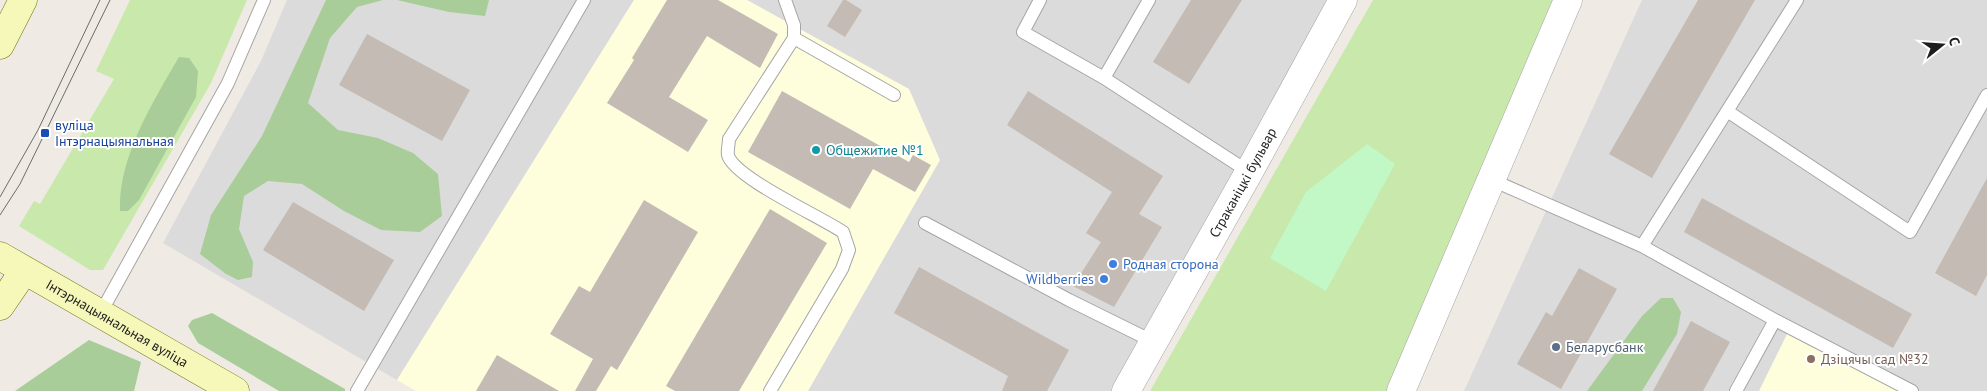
<svg xmlns="http://www.w3.org/2000/svg" width="1987" height="391" font-family="'PT Sans',sans-serif">
<style>
.residential{fill:#dcdbdb}
.education{fill:#fefedd}
.grass{fill:#c9e8ab}
.forest{fill:#a8cd99}
.park{fill:#c1f8c6}
.building{fill:#c3bbb4}
.lines{fill:none;stroke-linecap:round;stroke-linejoin:round}
.service-casing{stroke:#a5a5a5;stroke-width:14}
.tertiary-casing{stroke:#a5a5a5;stroke-width:29}
.secondary-casing{stroke:#677307;stroke-width:29}
.service{stroke:#fff;stroke-width:12}
.tertiary{stroke:#fff;stroke-width:28}
.secondary{stroke:#f5f8b9;stroke-width:28}
.tram{stroke:#6c6c6c;stroke-width:1}
.transit-dot{fill:#1a4fb4;stroke:#fff;stroke-width:2}
.culture-dot{fill:#0f9aa8;stroke:#fff;stroke-width:2}
.shop-dot{fill:#3f7fe0;stroke:#fff;stroke-width:2}
.service-dot{fill:#5c6f8a;stroke:#fff;stroke-width:2}
.education-dot{fill:#8d6e63;stroke:#fff;stroke-width:2}
.labels{text-anchor:middle;dominant-baseline:central;stroke-width:4;stroke-linejoin:round;paint-order:stroke}
.transit-label{font-size:14px;fill:#164399;stroke:#fff;text-anchor:start}
.culture-label{font-size:14px;fill:#0d838f;stroke:#fff;text-anchor:start}
.street-label{font-size:14px;fill:#1e1e1e;stroke:#fff}
.shop-label{font-size:14px;fill:#366cbe;stroke:#fff;text-anchor:start}
.service-label{font-size:14px;fill:#4e5e75;stroke:#fff;text-anchor:start}
.education-label{font-size:14px;fill:#785e54;stroke:#fff;text-anchor:start}
</style>
<rect width="100%" height="100%" fill="#efebe4"/>
<path class="residential" d="M 287,0 L 634,0 L 397,380 L 163,243 L 261,61 Z
M 747,0 L 1334,0 L 1112,391 L 808,391 L 939,160 L 788,24 Z
M 1642,0 L 1987,0 L 1987,391 L 1464,391 Z"/>
<path class="education" d="M 634,0 L 747,0 L 909,89 L 940,160 L 808,391 L 416,391 L 397,380 Z
M 1790,328 L 1905,391 L 1759,391 Z"/>
<path class="grass" d="M 130,0 L 247,0 L 211,83 L 103,270 L 90,270 L 19,226 L 34,201 L 40,204 L 114,79 L 96,71 Z
M 1373,0 L 1554,0 L 1393,391 L 1150,391 Z"/>
<path class="forest" d="M 326,0 L 383,0 L 357,7 L 330,38 L 308,103 L 338,130 L 378,138 L 413,153 L 438,174 L 442,216 L 420,232 L 381,230 L 344,211 L 302,184 L 268,181 L 244,196 L 239,229 L 253,262 L 252,277 L 238,280 L 226,274 L 200,254 L 211,215 L 262,136 Z
M 397,0 L 489,0 L 485,16 L 449,12 Z
M 179,57 L 189,58 L 198,71 L 196,97 L 139,200 L 128,211 L 120,211 C 118,157 153,102 179,57 Z
M 1661,298 L 1673,298 L 1681,312 L 1677,334 L 1642,391 L 1587,391 L 1642,316 Z
M 212,313 L 345,389 L 345,391 L 279,391 L 198,343 L 188,326 L 192,320 Z
M 89,340 L 141,362 L 134,391 L 15,391 Z"/>
<path class="park" d="M 1367,144 L 1395,164 L 1326,291 L 1270,258 L 1306,192 Z"/>
<path class="building" d="M 667,0 L 718,0 L 778,34 L 760,68 L 707,36 L 669,97 L 708,120 L 688,152 L 607,103 L 634,60 L 632,58 Z
M 843,0 L 846,0 L 862,10 L 845,37 L 827,26 Z
M 1191,0 L 1242,0 L 1189,84 L 1153,62 Z
M 1698,0 L 1755,0 L 1652,178 L 1609,154 Z
M 367,34 L 470,90 L 442,141 L 339,85 Z
M 782,91 L 909,162 L 913,155 L 931,165 L 915,192 L 873,169 L 850,209 L 748,152 Z
M 1028,91 L 1163,176 L 1139,214 L 1162,227 L 1114,307 L 1073,286 L 1101,242 L 1086,233 L 1112,192 L 1007,125 Z
M 1987,178 L 1987,275 L 1976,296 L 1935,273 Z
M 1702,198 L 1912,314 L 1893,348 L 1684,232 Z
M 644,200 L 698,232 L 617,370 L 611,366 L 596,391 L 575,391 L 593,359 L 550,334 L 579,286 L 590,292 Z
M 293,202 L 394,260 L 364,311 L 263,250 Z
M 770,209 L 827,243 L 739,391 L 675,391 L 666,386 Z
M 919,267 L 1069,350 L 1047,391 L 1002,391 L 1008,376 L 894,313 Z
M 1579,268 L 1617,289 L 1561,389 L 1517,364 L 1546,312 L 1552,316 Z
M 1691,321 L 1730,342 L 1703,391 L 1653,391 Z
M 497,355 L 559,391 L 476,391 Z"/>
<g class="lines">
<defs>
<path id="service" d="M 1040,0 L 1023,32 L 1104,78
M 1149,0 L 1104,78 L 1249,172
M 794,38 L 894,95
M 1727,111 L 1910,232 L 1987,95
M 1492,180 L 1642,246 L 1775,320 L 1736,391
M 925,223 L 1069,300 L 1154,342
M 1642,246 L 1797,0
M 100,314 L 228,83 L 264,0
M 1775,320 L 1912,391
M 357,391 L 584,0
M 770,391 L 842,269 L 849,250 L 843,232 C 821,217 733,177 728,155 C 727,151 729,144 729,139 L 794,38 L 794,25 L 785,0"/>
<g id="tertiary">
<path id="s1" d="M 1126,391 L 1249,172 L 1343,0"/>
<path d="M 1401,391 L 1568,0"/>
</g>
<g id="secondary">
<path d="M 0,45 L 23,0"/>
<path id="s2" d="M 0,256 L 235,391"/>
<path d="M 0,306 L 24,271"/>
</g>
</defs>
<use href="#service" class="service-casing"/>
<use href="#tertiary" class="tertiary-casing"/>
<use href="#secondary" class="secondary-casing"/>
<use href="#service" class="service"/>
<use href="#tertiary" class="tertiary"/>
<use href="#secondary" class="secondary"/>
<path class="tram" d="M 0,197 L 38,130 L 100,0
M 0,215 L 20,184 L 110,0"/>
</g>
<rect class="transit-dot" x="40" y="128" width="10" height="10" rx="2.5"/>
<circle class="culture-dot" cx="816" cy="150" r="5"/>
<g class="shop-dot">
<circle cx="1113" cy="264" r="5"/>
<circle cx="1104" cy="279" r="5"/>
</g>
<circle class="service-dot" cx="1556" cy="347" r="5"/>
<circle class="education-dot" cx="1811" cy="359" r="5"/>
<g class="labels">
<g class="transit-label">
<text x="55" y="125">вуліца<tspan x="55" dy="16">Інтэрнацыянальная</tspan></text>
</g>
<g class="culture-label">
<text x="826" y="150">Общежитие №1</text>
</g>
<g class="street-label">
<text stroke="none"><textPath href="#s1" startOffset="239">Страканіцкі бульвар</textPath></text>
<text stroke="none"><textPath href="#s2" startOffset="135">Інтэрнацыянальная вуліца</textPath></text>
</g>
<g class="shop-label">
<text x="1123" y="264">Родная сторона</text>
<text x="1094" y="279" text-anchor="end">Wildberries</text>
</g>
<g class="service-label">
<text x="1566" y="347">Беларусбанк</text>
</g>
<g class="education-label">
<text x="1821" y="359">Дзіцячы сад №32</text>
</g>
</g>
<g transform="translate(1942 45) rotate(73)" stroke="#ffffff" stroke-width="4" paint-order="stroke">
<path d="M0-4L9 19L0 12L-9 19Z" fill="#1e1e1e"/>
<text y="-8" font-size="14" font-weight="bold" text-anchor="middle" fill="#1e1e1e">С</text>
</g>
</svg>
